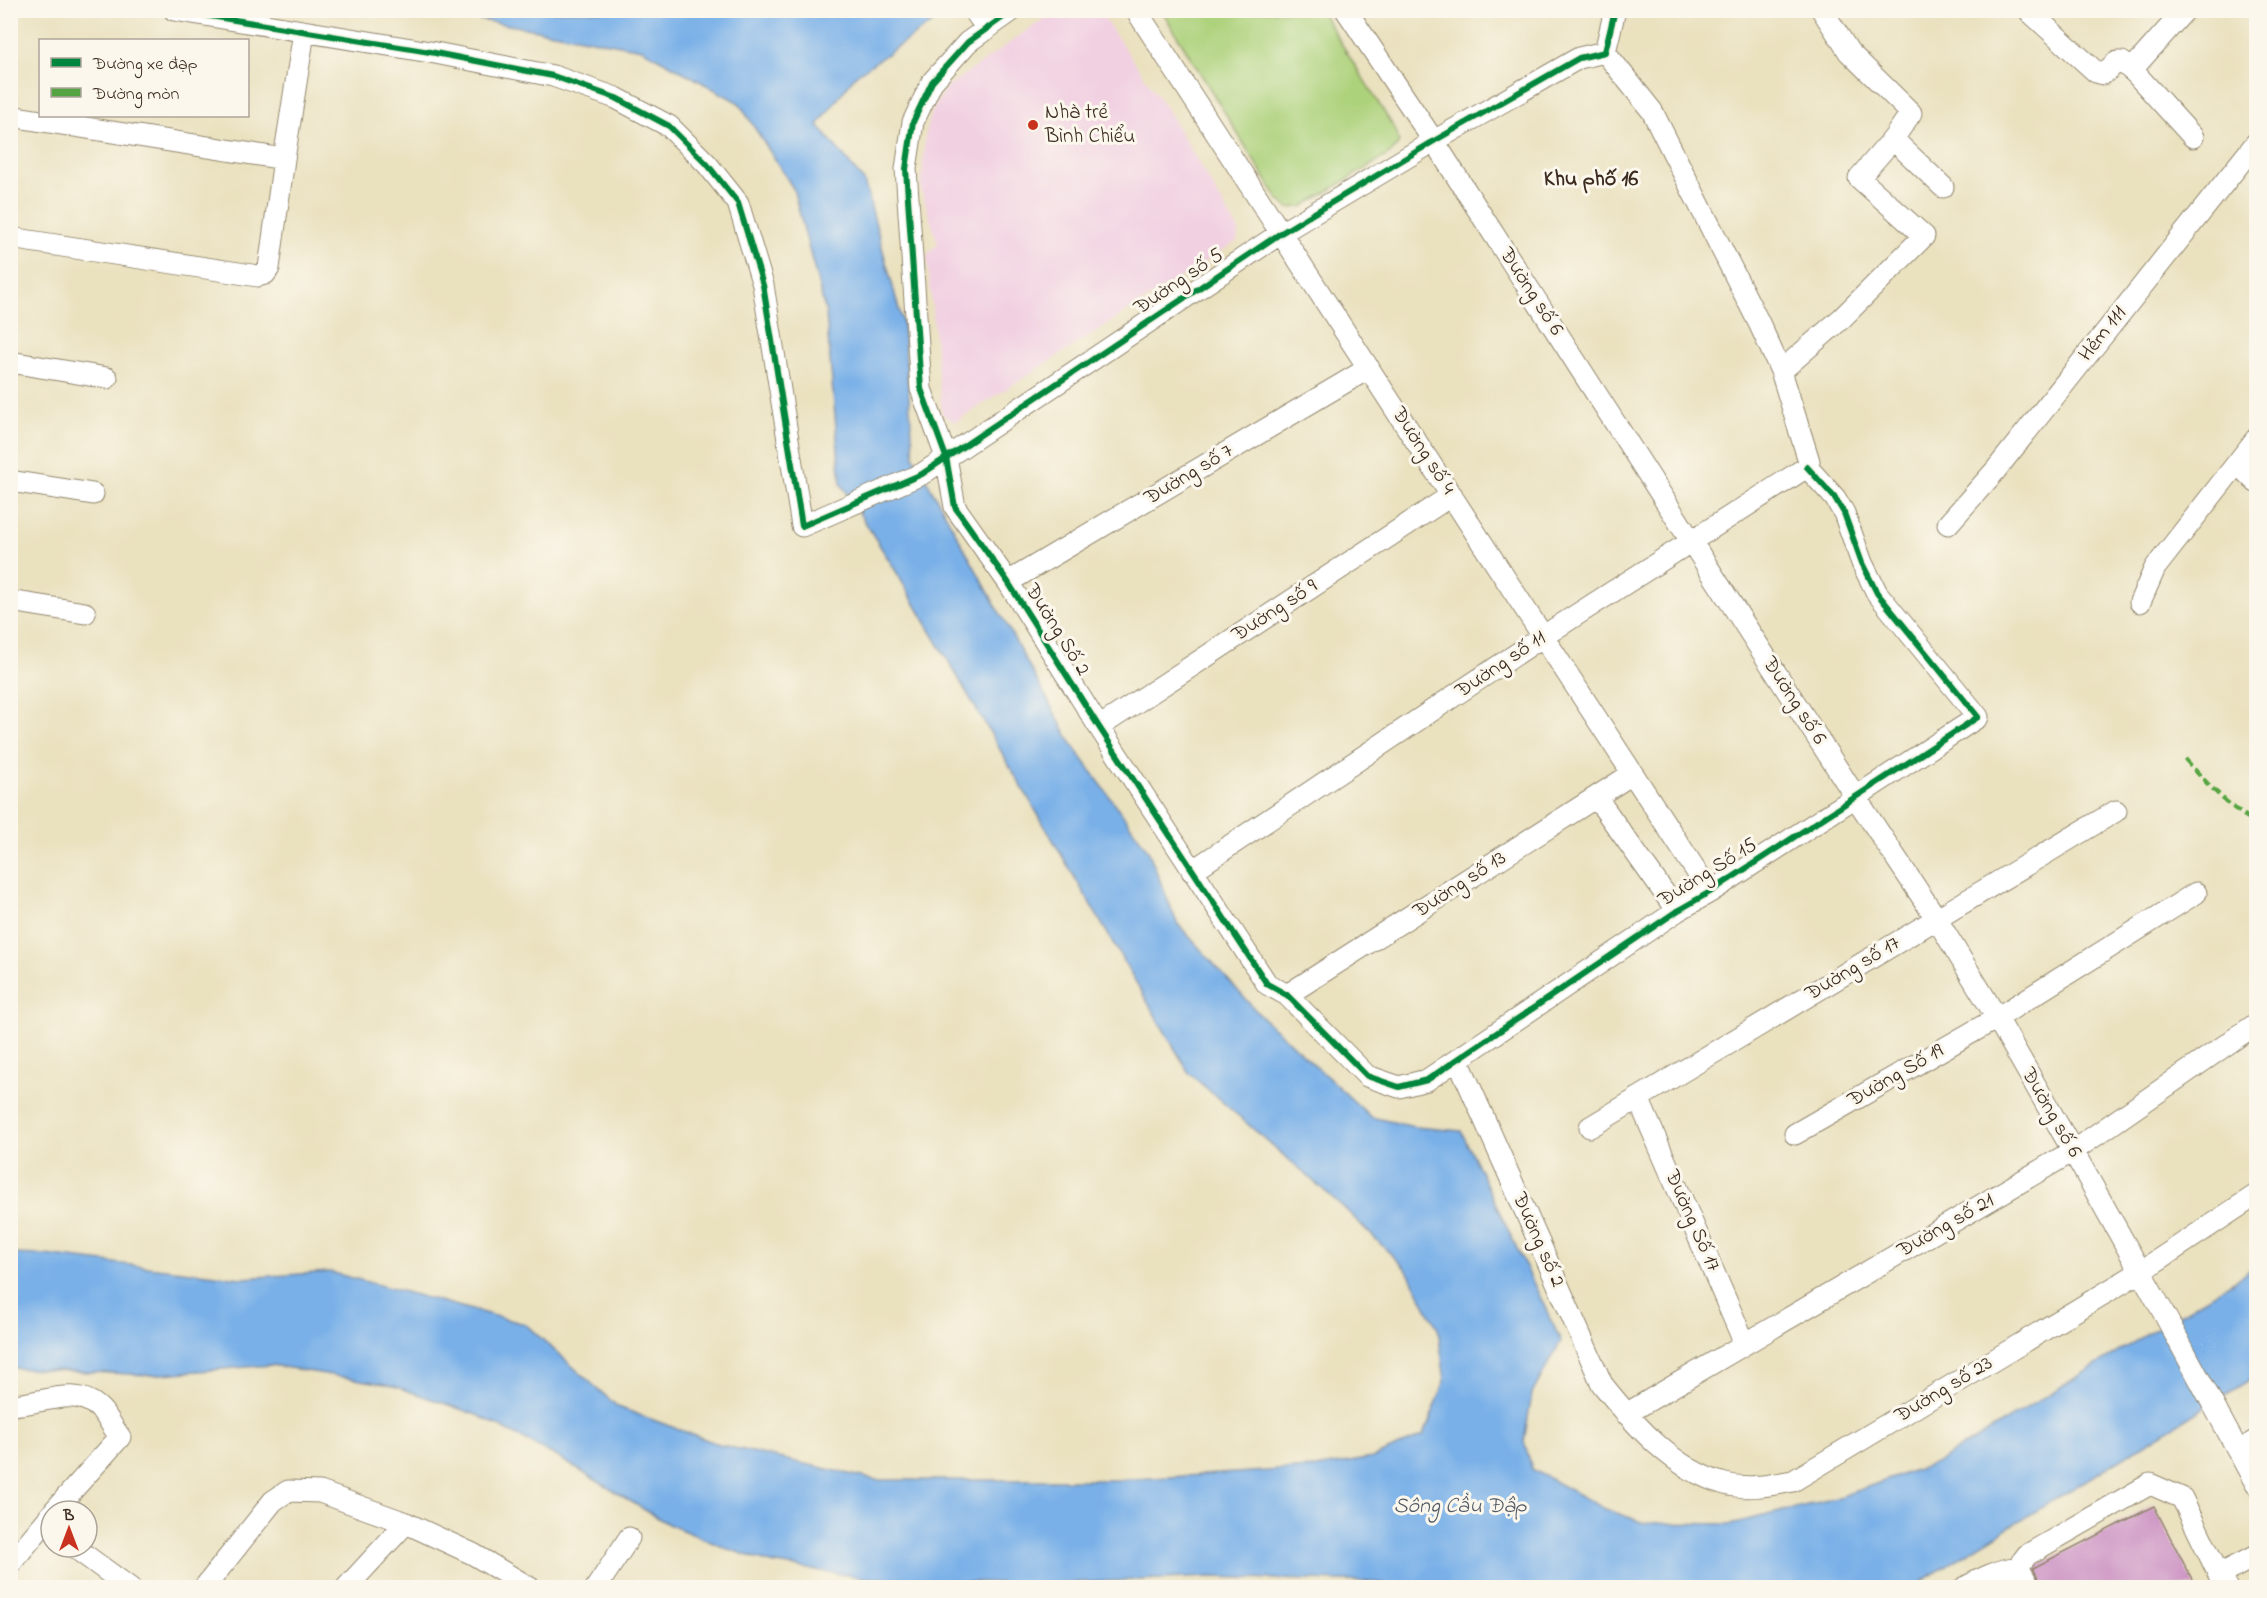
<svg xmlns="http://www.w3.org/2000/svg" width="2267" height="1598" font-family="'Indie Flower',sans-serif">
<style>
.built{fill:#f1d0e2}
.green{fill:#add27c;stroke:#747e4d;stroke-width:1.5}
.water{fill:#79b0e8;stroke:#5a6d83;stroke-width:1.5}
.building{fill:#cd95c5}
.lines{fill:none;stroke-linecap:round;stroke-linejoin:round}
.minor-casing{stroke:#92866e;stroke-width:23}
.minor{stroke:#fff;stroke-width:21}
.quiet{stroke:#54a441;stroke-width:4.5;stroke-dasharray:9 4.5;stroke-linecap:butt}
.cycleway-casing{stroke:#fbf7ec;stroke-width:10}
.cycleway{stroke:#00873e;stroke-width:6}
.poi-dot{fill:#c8321e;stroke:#fbf7ec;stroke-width:2}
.labels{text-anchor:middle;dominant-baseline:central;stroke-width:6;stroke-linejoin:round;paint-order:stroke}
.poi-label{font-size:21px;fill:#3b2a1e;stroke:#fbf7ec;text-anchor:start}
.street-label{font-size:21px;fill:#3b2a1e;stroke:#fbf7ec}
.neighbourhood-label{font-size:22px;font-weight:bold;fill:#3b2a1e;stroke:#fbf7ec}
.water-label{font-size:22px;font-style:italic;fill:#515965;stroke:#fbf7ec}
</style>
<rect width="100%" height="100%" fill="#fbf7ec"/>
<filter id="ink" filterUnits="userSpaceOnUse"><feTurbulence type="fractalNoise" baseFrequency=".0167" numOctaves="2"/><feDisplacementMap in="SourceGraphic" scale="12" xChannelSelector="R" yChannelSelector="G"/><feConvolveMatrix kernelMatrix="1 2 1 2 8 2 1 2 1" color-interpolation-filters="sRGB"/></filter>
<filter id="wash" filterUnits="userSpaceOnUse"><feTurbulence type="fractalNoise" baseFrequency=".008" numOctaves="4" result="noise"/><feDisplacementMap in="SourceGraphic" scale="24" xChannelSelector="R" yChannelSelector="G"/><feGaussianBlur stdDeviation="1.35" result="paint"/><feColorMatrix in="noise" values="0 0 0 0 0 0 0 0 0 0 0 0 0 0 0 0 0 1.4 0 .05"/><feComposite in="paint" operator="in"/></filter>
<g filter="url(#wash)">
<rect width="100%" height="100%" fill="#eae1bf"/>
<path class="built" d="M 1056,10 L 1099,11 L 1166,108 L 1239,231 L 1237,241 L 955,422 L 942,414 L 927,255 L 938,244 L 921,190 L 925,137 L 931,113 L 946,88 Z"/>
<path class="green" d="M 1162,11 L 1321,11 L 1396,131 L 1399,143 L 1391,153 L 1302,207 L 1288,208 L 1278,199 Z"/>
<path class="water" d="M 431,11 L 943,11 L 945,14 L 855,76 L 818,125 L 864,181 L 903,324 L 914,457 L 1072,744 L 1148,850 L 1177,923 L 1259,1014 L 1371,1117 L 1415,1127 L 1461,1131 L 1561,1341 L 1532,1394 L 1524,1441 L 1532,1469 L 1605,1509 L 1645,1523 L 1731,1524 L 1836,1498 L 1938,1462 L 2244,1275 L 2256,1264 L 2256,1376 L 1912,1587 L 1405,1588 L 1372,1582 L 1211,1577 L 1037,1584 L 867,1578 L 770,1563 L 728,1549 L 668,1524 L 556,1456 L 477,1415 L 391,1385 L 271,1365 L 150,1375 L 11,1368 L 10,1254 L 45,1255 L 242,1278 L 330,1272 L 525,1324 L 618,1407 L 721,1445 L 876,1480 L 1119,1480 L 1316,1468 L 1372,1458 L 1424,1435 L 1445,1381 L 1438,1329 L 1406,1269 L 1342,1206 L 1189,1073 L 894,568 L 841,484 L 826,314 L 793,188 L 739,103 L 642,49 Z"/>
<g id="blocks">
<path class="building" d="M 2154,1506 L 2196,1587 L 2043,1587 L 2033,1568 Z"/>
</g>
</g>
<g filter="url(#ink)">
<use href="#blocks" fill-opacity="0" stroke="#92866e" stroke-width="1.5"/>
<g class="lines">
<defs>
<path id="minor" d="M 174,10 L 430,52 L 553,76 L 616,98 L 669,126 L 707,164 L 738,203 L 763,285 L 802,526 L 922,474 L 1281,233 L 1434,141 L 1579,58 L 1605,52
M 974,10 L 987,29
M 1013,10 L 968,42 L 932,82 L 913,122 L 906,169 L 921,389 L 946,457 L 955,507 L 1008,582 L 1099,727 L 1267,984 L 1287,995 L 1367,1076 L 1399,1087 L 1427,1080 L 1677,911 L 1710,892 L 1978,717 L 1877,593 L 1862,563 L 1844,513 L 1835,498 L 1807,467
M 1136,10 C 1328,304 1517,599 1710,892
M 1346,10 L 1437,146 L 1862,807 L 1936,918 L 1997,1018 L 2073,1151 L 2162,1310 L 2256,1484
M 2185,10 L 2136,65 L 2135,73 L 2193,137
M 2030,12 L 2096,72 L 2103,74 L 2117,62 L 2122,62 L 2135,73
M 1605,52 L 1615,10
M 10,116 L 284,159 L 304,32
M 1893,139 L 1943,187
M 10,238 L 258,276 L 265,274 L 269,268 L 284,159
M 10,362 L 107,378
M 1781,371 L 1842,318 L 1924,236 L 1859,178 L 1893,139 L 1911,113 L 1849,52 L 1822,10
M 2238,464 L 2256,482
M 10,481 L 93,494
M 1948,524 L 1995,471 L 2256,143
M 1008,582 L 1369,368
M 10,601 L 85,613
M 2140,602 L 2155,568 L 2256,439
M 1099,727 L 1452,495
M 1596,797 L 1677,911
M 1192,871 L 1542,637 L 1807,467 L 1809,461 L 1781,371 L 1759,323 L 1652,111 L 1605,52
M 1287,995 L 1632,774
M 1458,1060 L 1602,1384 C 1634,1424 1673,1470 1725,1484 C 1747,1490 1771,1485 1793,1481 L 2140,1272 L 2256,1195
M 1638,1098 L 1745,1344
M 1590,1127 L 2116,811
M 1795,1134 L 1997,1018 L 2196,893
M 10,1405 C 41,1405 75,1384 100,1409 C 108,1417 113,1428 120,1437 L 54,1511
M 1626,1414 L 2073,1151 L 2256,1024
M 2239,1451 L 2256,1441
M 74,1547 L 130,1588
M 10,1564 L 51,1515
M 2018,1567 L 2030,1588
M 204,1588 L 273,1501 L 288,1491 L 320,1492 L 406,1523 L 473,1554 L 530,1588
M 346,1588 L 406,1523
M 596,1588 L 629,1538
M 1964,1588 C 1982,1578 1998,1570 2018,1567 L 2027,1555 L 2150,1484 L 2182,1498 L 2219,1575
M 2228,1588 L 2219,1575 L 2256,1556"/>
</defs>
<use href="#minor" class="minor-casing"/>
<use href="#minor" class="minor"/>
<path class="quiet" d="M 2185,759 C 2206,782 2228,808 2256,822"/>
<defs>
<path id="cycleway" d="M 174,10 L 430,52 L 553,76 L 616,98 L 669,126 L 707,164 L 738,203 L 763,285 L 802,526 L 922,474 L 1281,233 L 1434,141 L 1579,58 L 1605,52 L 1615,10
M 1013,10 L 968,42 L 932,82 L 913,122 L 906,169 L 921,389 L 946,457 L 955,507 L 1008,582 L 1099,727 L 1267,984 L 1287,995 L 1367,1076 L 1399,1087 L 1427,1080 L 1677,911 L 1710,892 L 1978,717 L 1877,593 L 1862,563 L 1844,513 L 1835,498 L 1807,467"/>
</defs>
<use href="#cycleway" class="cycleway-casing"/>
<use href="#cycleway" class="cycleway"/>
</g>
</g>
<circle class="poi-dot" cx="1033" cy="125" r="6"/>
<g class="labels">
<g class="poi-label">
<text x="1045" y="113">Nhà trẻ<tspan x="1045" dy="24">Bình Chiểu</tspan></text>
</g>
<g class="street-label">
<text transform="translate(1179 282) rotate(-34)">Đường số 5</text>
<text transform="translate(1531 292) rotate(57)">Đường số 6</text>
<text transform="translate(2103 334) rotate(-52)">Hẻm 111</text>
<text transform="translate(1423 451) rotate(57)">Đường số 4</text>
<text transform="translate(1189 475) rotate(-31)">Đường số 7</text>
<text transform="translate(1275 611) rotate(-33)">Đường số 9</text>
<text transform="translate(1057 630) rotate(58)">Đường Số 2</text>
<text transform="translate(1501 665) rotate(-34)">Đường số 11</text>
<text transform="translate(1794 701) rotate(57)">Đường số 6</text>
<text transform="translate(1708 873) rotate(-32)">Đường Số 15</text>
<text transform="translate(1460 885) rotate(-33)">Đường số 13</text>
<text transform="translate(1853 969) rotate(-31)">Đường số 17</text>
<text transform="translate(1896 1076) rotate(-30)">Đường Số 19</text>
<text transform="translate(2051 1113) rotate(60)">Đường số 6</text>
<text transform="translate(1692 1221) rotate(66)">Đường Số 17</text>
<text transform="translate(1946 1226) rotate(-30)">Đường số 21</text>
<text transform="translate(1538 1240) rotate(66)">Đường số 2</text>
<text transform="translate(1944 1390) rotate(-31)">Đường số 23</text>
</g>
<g class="neighbourhood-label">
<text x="1591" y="180">Khu phố 16</text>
</g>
<g class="water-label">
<text x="1460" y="1507">Sông Cầu Đập</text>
</g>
</g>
<rect width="2267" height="1598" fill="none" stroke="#fbf7ec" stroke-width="36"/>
<rect x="39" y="39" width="210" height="78" fill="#fbf7ec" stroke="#aea59a" stroke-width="1.5"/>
<rect x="51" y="58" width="30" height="9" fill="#00873e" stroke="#aea59a" stroke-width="1.5"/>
<text x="93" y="69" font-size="18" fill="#3b2a1e">Đường xe đạp</text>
<rect x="51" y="88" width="30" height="9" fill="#54a441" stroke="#aea59a" stroke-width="1.5"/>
<text x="93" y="99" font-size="18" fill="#3b2a1e">Đường mòn</text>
<g transform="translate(69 1529)"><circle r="28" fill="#fbf7ec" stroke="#aea59a" stroke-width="1.5"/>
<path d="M0-4.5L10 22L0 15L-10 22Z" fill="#c8321e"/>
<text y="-9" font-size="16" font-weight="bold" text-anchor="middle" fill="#3b2a1e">B</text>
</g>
</svg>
